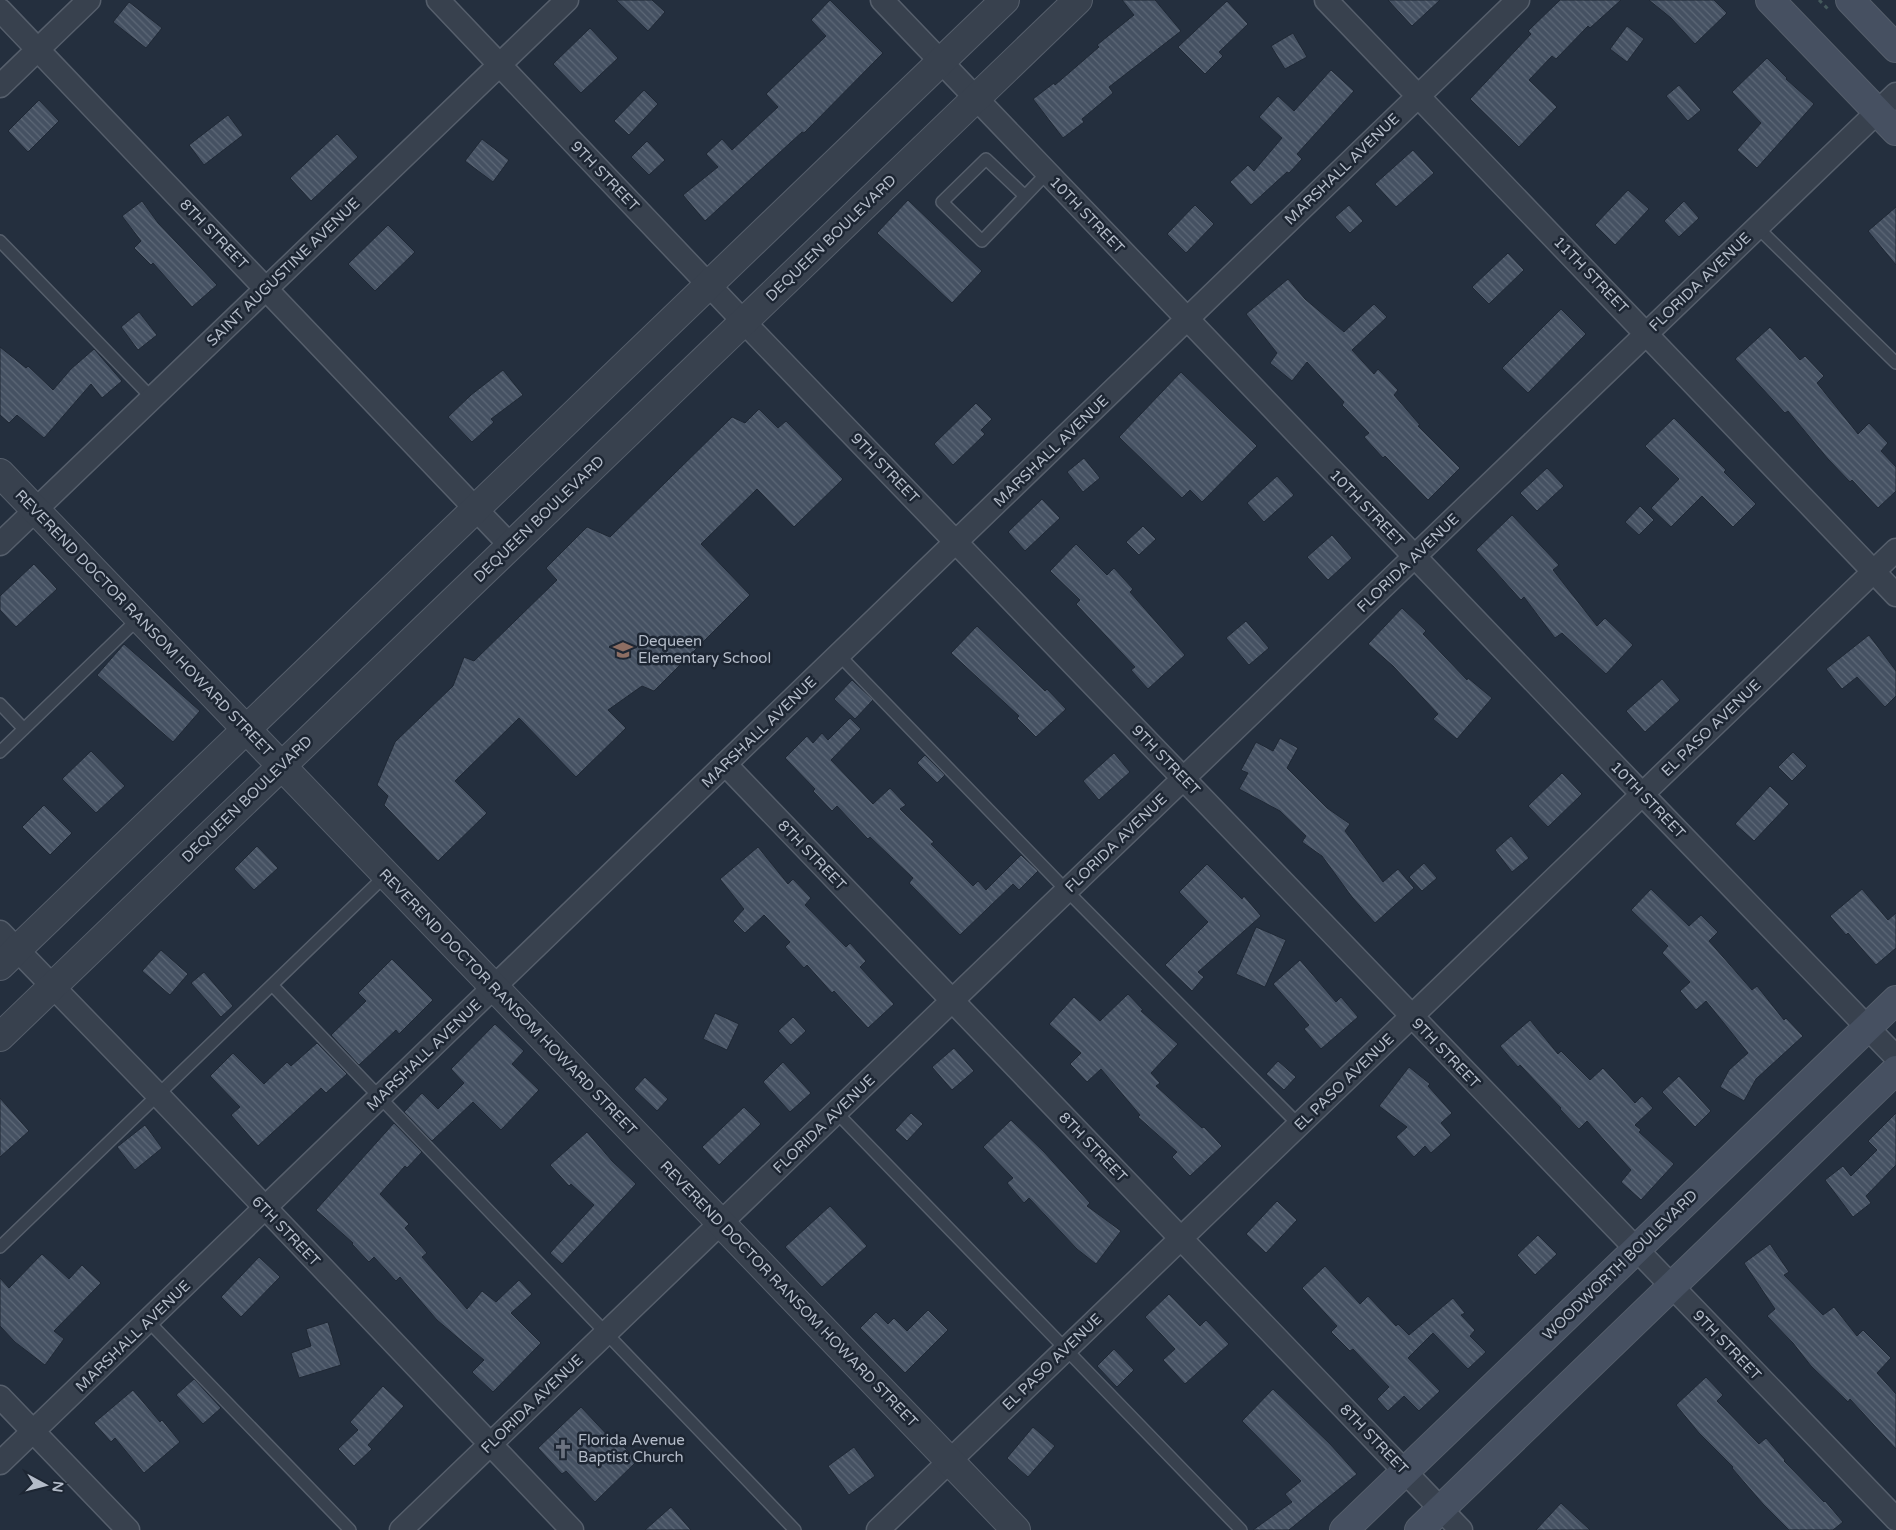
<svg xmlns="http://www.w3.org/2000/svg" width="1896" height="1530" font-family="'Varela Round',sans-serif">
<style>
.building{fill:url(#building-back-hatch);stroke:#1f2835}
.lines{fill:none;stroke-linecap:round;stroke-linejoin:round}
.service-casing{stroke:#565f6c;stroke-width:14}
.minor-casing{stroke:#565f6c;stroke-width:25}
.tertiary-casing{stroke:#565f6c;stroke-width:30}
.secondary-casing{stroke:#565f6c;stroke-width:30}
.path{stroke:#44595c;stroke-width:3;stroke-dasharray:4 4;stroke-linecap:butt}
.service{stroke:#38414e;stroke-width:11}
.minor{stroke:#38414e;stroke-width:22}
.tertiary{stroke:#38414e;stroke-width:28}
.secondary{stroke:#465061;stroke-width:28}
.labels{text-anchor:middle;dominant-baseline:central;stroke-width:5;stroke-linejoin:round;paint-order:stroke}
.street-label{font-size:15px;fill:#b4bcc9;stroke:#1d2633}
.poi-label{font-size:15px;fill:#b4bcc9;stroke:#1d2633;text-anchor:start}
</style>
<defs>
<pattern id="building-back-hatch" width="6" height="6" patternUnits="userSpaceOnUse" patternTransform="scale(1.25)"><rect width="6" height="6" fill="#455162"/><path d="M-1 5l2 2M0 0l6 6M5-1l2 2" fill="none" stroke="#5d6877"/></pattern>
</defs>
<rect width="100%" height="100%" fill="#242f3e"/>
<path class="building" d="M 616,0 L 652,0 L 665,12 L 648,31 Z
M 830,0 L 883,53 L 804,133 L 802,132 L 705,221 L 683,195 L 718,167 L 706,154 L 722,139 L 732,150 L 778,107 L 766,94 L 826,36 L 811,20 Z
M 1122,0 L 1155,0 L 1181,31 L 1109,87 L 1113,93 L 1082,119 L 1084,122 L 1063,138 L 1033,99 L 1054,83 L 1055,85 L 1099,47 L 1097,45 L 1134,15 Z
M 1388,0 L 1440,0 L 1412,26 Z
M 1560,0 L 1621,0 L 1590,28 L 1588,26 L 1556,59 L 1552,56 L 1529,80 L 1557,107 L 1519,147 L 1470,99 L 1531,34 L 1528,31 Z
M 1649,0 L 1714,0 L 1727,13 L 1695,44 L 1671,18 Z
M 1227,1 L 1248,24 L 1219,52 L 1223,56 L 1205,74 L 1178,47 Z
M 129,2 L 162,28 L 146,48 L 113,22 Z
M 1627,26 L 1644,39 L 1627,62 L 1610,49 Z
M 590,28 L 618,58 L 581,93 L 553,64 Z
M 1293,33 L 1307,57 L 1285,69 L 1271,46 Z
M 1767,58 L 1787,78 L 1786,79 L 1814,104 L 1757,168 L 1737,150 L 1761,123 L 1732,92 Z
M 1331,70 L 1354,91 L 1297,154 L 1302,159 L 1289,173 L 1287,172 L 1251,205 L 1230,182 L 1248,165 L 1254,171 L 1282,138 L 1259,117 L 1278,96 L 1294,111 Z
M 1679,85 L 1701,110 L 1688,121 L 1666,96 Z
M 644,90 L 658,104 L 629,135 L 614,121 Z
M 39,100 L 59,121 L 28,152 L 8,131 Z
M 228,115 L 243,135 L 204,165 L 189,145 Z
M 337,134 L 358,157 L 311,201 L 290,178 Z
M 482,139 L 509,160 L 493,182 L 465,161 Z
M 647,141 L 665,160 L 649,175 L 631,157 Z
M 1413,150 L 1434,173 L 1396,207 L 1375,184 Z
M 1628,190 L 1649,209 L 1615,245 L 1595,225 Z
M 908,200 L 982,271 L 952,303 L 877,233 Z
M 142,201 L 158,223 L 217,285 L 192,307 L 153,263 L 151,265 L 134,248 L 141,241 L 122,216 Z
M 1684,201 L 1699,218 L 1679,237 L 1664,221 Z
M 1195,205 L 1214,224 L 1186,253 L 1167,234 Z
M 1349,205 L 1363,221 L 1350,233 L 1335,217 Z
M 1896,207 L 1896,265 L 1868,231 Z
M 388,225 L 415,252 L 375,291 L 348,264 Z
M 1508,253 L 1524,270 L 1489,304 L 1472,287 Z
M 1288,279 L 1305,299 L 1344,332 L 1374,304 L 1387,317 L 1352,350 L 1374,374 L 1378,369 L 1398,390 L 1394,395 L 1420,425 L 1418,426 L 1460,468 L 1428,500 L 1385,456 L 1383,458 L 1364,437 L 1369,433 L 1342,405 L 1344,402 L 1307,362 L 1292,381 L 1270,363 L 1277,353 L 1246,314 Z
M 1561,309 L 1586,334 L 1528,393 L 1502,368 Z
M 139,312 L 157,335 L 138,350 L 121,327 Z
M 1770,327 L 1800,360 L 1805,356 L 1824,376 L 1817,383 L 1858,434 L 1869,423 L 1888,443 L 1881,451 L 1896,467 L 1896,491 L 1878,508 L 1852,480 L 1850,482 L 1828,459 L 1788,411 L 1785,413 L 1735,359 Z
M 0,347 L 26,368 L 28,366 L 53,390 L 71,369 L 94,349 L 122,381 L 102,398 L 91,384 L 44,438 L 17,415 L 9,423 L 0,415 Z
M 503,370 L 523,395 L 491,419 L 494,422 L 472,442 L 448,417 L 471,395 Z
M 1181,372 L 1257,446 L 1202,502 L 1190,490 L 1182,498 L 1119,437 Z
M 976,403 L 992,419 L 981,430 L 985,434 L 953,465 L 934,444 Z
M 759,409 L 778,428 L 786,421 L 843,479 L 794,527 L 757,489 L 701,544 L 750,595 L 654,691 L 642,686 L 608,710 L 626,728 L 576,777 L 519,718 L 455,781 L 487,813 L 438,861 L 384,805 L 388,796 L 377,785 L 395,742 L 453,686 L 464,657 L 474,661 L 557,580 L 546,568 L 587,527 L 610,537 L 732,417 L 745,423 Z
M 1674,418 L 1726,470 L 1724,472 L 1756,504 L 1733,527 L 1702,496 L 1671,527 L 1651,508 L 1679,479 L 1645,446 Z
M 1084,458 L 1100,478 L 1083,492 L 1067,472 Z
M 1547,468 L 1564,486 L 1537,511 L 1520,493 Z
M 1277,476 L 1294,495 L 1264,522 L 1247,503 Z
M 1042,499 L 1060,518 L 1025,551 L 1008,532 Z
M 1640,506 L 1654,520 L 1639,535 L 1625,522 Z
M 1512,515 L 1559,565 L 1553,570 L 1597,626 L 1605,618 L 1633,645 L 1606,674 L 1562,633 L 1555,638 L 1524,597 L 1521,600 L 1476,550 Z
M 1143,526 L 1156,539 L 1139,555 L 1126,542 Z
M 1332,535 L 1352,558 L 1328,580 L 1307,557 Z
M 1076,544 L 1107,575 L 1114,568 L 1133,589 L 1130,592 L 1185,655 L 1148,689 L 1131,670 L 1135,667 L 1076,604 L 1080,600 L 1050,571 Z
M 34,564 L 57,589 L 16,627 L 0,610 L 0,596 Z
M 1402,608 L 1426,631 L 1423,634 L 1467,680 L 1468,678 L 1492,698 L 1457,739 L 1433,719 L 1438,714 L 1393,666 L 1368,644 Z
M 1246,621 L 1269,648 L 1249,665 L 1226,638 Z
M 977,626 L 1045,691 L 1047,689 L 1066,709 L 1036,737 L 1017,718 L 1019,716 L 951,653 Z
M 1869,635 L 1896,671 L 1896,696 L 1885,707 L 1857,677 L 1842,689 L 1826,669 Z
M 124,644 L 200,711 L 173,742 L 97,675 Z
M 1662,679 L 1680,700 L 1645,732 L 1626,711 Z
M 852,680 L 873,700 L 855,719 L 834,699 Z
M 850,718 L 861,729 L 831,760 L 873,804 L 890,788 L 906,805 L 900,809 L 934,842 L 931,844 L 973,886 L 978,881 L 986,890 L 1021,855 L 1038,871 L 1019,890 L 1013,884 L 960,935 L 909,883 L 913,878 L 870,837 L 868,839 L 837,806 L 832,811 L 813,791 L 815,789 L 785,758 L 807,736 L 813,743 L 822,733 L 828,740 Z
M 1280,738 L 1298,748 L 1287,768 L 1327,808 L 1350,824 L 1345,831 L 1383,882 L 1398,869 L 1414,888 L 1375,923 L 1352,897 L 1322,856 L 1302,842 L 1306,836 L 1280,811 L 1239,789 L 1248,773 L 1241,770 L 1256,742 L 1273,751 Z
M 91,751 L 125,786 L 96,813 L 62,779 Z
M 1793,752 L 1807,766 L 1792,781 L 1778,767 Z
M 1114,753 L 1130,772 L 1099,800 L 1083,781 Z
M 925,755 L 945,775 L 937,783 L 917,763 Z
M 1562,773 L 1582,794 L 1548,827 L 1528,806 Z
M 1770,786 L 1789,804 L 1754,841 L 1735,824 Z
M 44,805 L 72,833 L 50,855 L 22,827 Z
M 1511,836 L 1529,858 L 1512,872 L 1495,850 Z
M 257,846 L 278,868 L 254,890 L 234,869 Z
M 758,847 L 788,884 L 793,879 L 811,898 L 805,905 L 846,947 L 850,943 L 866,961 L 860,967 L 894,1004 L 868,1028 L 834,991 L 832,993 L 807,965 L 804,968 L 785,947 L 790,942 L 764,915 L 745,933 L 733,921 L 744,909 L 720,879 Z
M 1424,863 L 1437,878 L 1422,891 L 1409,877 Z
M 1207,864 L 1242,899 L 1244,896 L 1261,916 L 1198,972 L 1204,977 L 1192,991 L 1165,965 L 1208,922 L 1179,892 Z
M 1651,889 L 1689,926 L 1701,915 L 1718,932 L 1709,941 L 1752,990 L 1757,986 L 1784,1020 L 1786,1018 L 1803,1036 L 1756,1079 L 1744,1101 L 1720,1087 L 1729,1070 L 1748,1053 L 1706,1001 L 1696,1010 L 1680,991 L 1690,982 L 1662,953 L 1668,946 L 1631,910 Z
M 1862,889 L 1888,920 L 1896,913 L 1896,948 L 1876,965 L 1848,933 L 1846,935 L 1830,916 Z
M 1256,927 L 1286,940 L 1265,987 L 1236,974 Z
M 161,950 L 188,974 L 170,995 L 142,971 Z
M 392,959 L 433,1000 L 399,1034 L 396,1030 L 359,1065 L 331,1035 L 366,1001 L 358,993 Z
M 1300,960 L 1336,1002 L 1341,997 L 1358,1017 L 1321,1049 L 1304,1029 L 1309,1025 L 1273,984 Z
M 204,972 L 233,1006 L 221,1017 L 191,983 Z
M 1128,994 L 1143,1010 L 1141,1011 L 1178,1044 L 1151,1073 L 1160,1083 L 1156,1086 L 1202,1128 L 1204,1127 L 1222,1146 L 1190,1176 L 1172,1157 L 1177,1152 L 1138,1117 L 1140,1115 L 1101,1069 L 1087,1082 L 1070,1064 L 1081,1053 L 1049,1024 L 1074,997 L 1100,1021 Z
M 715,1013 L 739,1024 L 727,1050 L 703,1039 Z
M 793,1017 L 806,1031 L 791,1045 L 778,1031 Z
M 1530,1020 L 1558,1054 L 1561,1051 L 1590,1080 L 1603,1068 L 1635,1103 L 1642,1096 L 1653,1108 L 1635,1125 L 1641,1130 L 1639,1132 L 1674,1164 L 1641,1200 L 1621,1182 L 1631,1170 L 1587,1121 L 1579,1129 L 1560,1109 L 1561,1108 L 1520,1065 L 1518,1067 L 1500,1046 Z
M 495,1024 L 524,1051 L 512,1064 L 539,1090 L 501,1130 L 473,1102 L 432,1141 L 404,1112 L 422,1093 L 438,1109 L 464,1083 L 451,1069 Z
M 317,1043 L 347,1074 L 326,1093 L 321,1088 L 258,1146 L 231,1115 L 240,1107 L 210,1076 L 233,1053 L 264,1084 L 287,1062 L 291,1066 Z
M 954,1048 L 974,1071 L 952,1090 L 932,1067 Z
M 1278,1061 L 1296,1077 L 1284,1090 L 1266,1074 Z
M 783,1062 L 811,1093 L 790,1112 L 763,1082 Z
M 1409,1067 L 1430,1084 L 1428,1086 L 1452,1113 L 1441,1123 L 1451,1135 L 1431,1153 L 1425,1146 L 1414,1157 L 1396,1137 L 1407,1127 L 1379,1106 Z
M 1679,1076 L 1711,1111 L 1695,1127 L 1662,1092 Z
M 645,1077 L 668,1099 L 657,1111 L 634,1089 Z
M 0,1098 L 29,1131 L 0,1157 Z
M 744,1107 L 761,1124 L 719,1165 L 702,1147 Z
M 911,1113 L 923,1124 L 907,1141 L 895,1130 Z
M 1896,1113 L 1896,1165 L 1866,1196 L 1871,1203 L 1853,1217 L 1825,1180 L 1843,1166 L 1851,1176 L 1877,1150 L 1868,1141 Z
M 1011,1120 L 1044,1152 L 1090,1203 L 1087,1206 L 1121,1231 L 1096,1264 L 1077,1249 L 1029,1198 L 1024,1203 L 1007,1183 L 1013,1178 L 983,1147 Z
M 394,1123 L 422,1152 L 407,1168 L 405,1166 L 380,1194 L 409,1224 L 405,1228 L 427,1253 L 422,1257 L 467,1309 L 482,1291 L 496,1302 L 519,1280 L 532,1294 L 511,1313 L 541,1343 L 493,1392 L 472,1372 L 484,1360 L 437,1320 L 400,1277 L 396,1281 L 374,1257 L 369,1262 L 352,1244 L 353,1243 L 316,1210 Z
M 145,1125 L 162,1148 L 135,1170 L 117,1147 Z
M 587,1132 L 612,1161 L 636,1184 L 562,1264 L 550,1253 L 594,1205 L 571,1184 L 569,1186 L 550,1165 Z
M 1277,1201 L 1297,1220 L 1266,1253 L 1246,1234 Z
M 830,1206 L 867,1246 L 822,1287 L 785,1247 Z
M 1538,1235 L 1557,1254 L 1535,1275 L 1517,1255 Z
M 1770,1244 L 1789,1272 L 1784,1275 L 1823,1315 L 1834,1307 L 1857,1336 L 1863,1330 L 1891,1358 L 1877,1373 L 1896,1394 L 1896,1449 L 1850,1399 L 1848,1402 L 1811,1366 L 1793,1343 L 1767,1316 L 1775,1309 L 1744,1263 Z
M 42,1254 L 69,1279 L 82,1265 L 101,1283 L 54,1331 L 64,1339 L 45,1365 L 15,1342 L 0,1326 L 0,1278 L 9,1288 Z
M 259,1257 L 280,1277 L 241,1317 L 221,1297 Z
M 1325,1266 L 1360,1304 L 1368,1296 L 1396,1326 L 1398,1324 L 1409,1335 L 1453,1298 L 1465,1313 L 1461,1315 L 1475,1330 L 1470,1336 L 1486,1352 L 1468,1369 L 1433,1333 L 1408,1358 L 1440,1391 L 1419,1411 L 1404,1396 L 1388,1411 L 1377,1399 L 1389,1387 L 1353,1349 L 1350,1351 L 1331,1332 L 1337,1326 L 1302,1288 Z
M 1169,1294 L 1200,1326 L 1206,1320 L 1229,1344 L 1185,1384 L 1163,1360 L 1175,1349 L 1145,1317 Z
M 928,1310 L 948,1330 L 905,1373 L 860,1328 L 876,1312 L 888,1324 L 894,1318 L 907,1331 Z
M 328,1322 L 341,1365 L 299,1378 L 291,1353 L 311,1346 L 306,1329 Z
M 1114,1349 L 1134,1370 L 1117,1387 L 1097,1366 Z
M 1706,1377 L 1723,1395 L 1717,1401 L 1759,1444 L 1766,1438 L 1785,1460 L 1784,1461 L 1824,1502 L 1825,1501 L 1843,1522 L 1833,1530 L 1789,1530 L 1763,1504 L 1732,1468 L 1733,1467 L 1699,1433 L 1676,1405 Z
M 194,1379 L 221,1408 L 203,1424 L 176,1395 Z
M 383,1386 L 404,1406 L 368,1445 L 372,1449 L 354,1466 L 338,1449 L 358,1430 L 350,1422 Z
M 1273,1389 L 1330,1444 L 1357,1474 L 1289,1530 L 1253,1530 L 1292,1502 L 1285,1494 L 1301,1481 L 1242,1421 Z
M 133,1390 L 160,1422 L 162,1420 L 180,1442 L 144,1473 L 115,1438 L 111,1442 L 94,1423 Z
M 581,1407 L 612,1440 L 615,1437 L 637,1461 L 595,1502 L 566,1471 L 562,1474 L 538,1448 Z
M 1033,1427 L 1055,1446 L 1028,1477 L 1007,1458 Z
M 854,1447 L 875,1476 L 849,1495 L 828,1466 Z
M 1561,1503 L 1590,1530 L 1536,1530 Z
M 671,1507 L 691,1530 L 645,1530 Z"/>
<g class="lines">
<defs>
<path id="service" d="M 1025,196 L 986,159 L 942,202 L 982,241 L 1047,173
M 1757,227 L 1896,363
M 0,241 L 152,398
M 839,655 L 1067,891 L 1299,1125
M 0,704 L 24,729
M 0,752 L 139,618
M 273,986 L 795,1530
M 836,1112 L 1241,1530
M 0,1247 L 386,875
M 148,1321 L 350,1530"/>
<path id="minor" d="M 438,0 L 744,322 L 1896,1519
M 882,0 L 1642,794 L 1896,1057
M 1326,0 L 1896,595
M 0,10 L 511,546
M 0,86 L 89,0
M 0,544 L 567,0
M 725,764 L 1461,1530
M 0,932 L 158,1095 L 572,1530
M 0,1397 L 128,1530
M 0,1463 L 1518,0
M 401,1530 L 1896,94
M 878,1530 L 1896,550"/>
<path id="tertiary" d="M 0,473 L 1016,1530
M 0,966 L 1005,0
M 0,1037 L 1078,0"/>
<path id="secondary" d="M 1770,0 L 1896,131
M 1850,0 L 1896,48
M 1344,1530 L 1896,1000
M 1419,1530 L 1896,1070"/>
</defs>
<use href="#service" class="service-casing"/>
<use href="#minor" class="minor-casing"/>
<use href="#tertiary" class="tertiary-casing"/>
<use href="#secondary" class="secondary-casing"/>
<path class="path" d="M 1819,0 L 1828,9"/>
<use href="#service" class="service"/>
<use href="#minor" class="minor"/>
<use href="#tertiary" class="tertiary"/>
<use href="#secondary" class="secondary"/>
</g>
<defs>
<symbol id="school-bare" viewBox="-9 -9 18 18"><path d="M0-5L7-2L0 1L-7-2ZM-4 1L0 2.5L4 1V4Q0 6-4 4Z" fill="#8d6e63" stroke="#1d2633" stroke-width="2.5" paint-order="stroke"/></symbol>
<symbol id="church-bare" viewBox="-9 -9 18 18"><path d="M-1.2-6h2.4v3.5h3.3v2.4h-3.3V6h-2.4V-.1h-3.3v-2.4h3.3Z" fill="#6b7280" stroke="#1d2633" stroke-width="2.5" paint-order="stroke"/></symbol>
</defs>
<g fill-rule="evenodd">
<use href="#school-bare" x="609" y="636" width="28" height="28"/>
<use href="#church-bare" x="549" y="1435" width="28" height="28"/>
</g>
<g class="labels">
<g class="street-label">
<text transform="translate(1342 169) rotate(-44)">MARSHALL AVENUE</text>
<text transform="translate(605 176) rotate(46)">9TH STREET</text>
<text transform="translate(1087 215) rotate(46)">10TH STREET</text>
<text transform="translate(214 234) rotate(46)">8TH STREET</text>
<text transform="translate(831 238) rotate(-44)">DEQUEEN BOULEVARD</text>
<text transform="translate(283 272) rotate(-44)">SAINT AUGUSTINE AVENUE</text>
<text transform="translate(1591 275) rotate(46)">11TH STREET</text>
<text transform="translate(1700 282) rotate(-44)">FLORIDA AVENUE</text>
<text transform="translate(1051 451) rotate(-44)">MARSHALL AVENUE</text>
<text transform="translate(885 468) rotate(46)">9TH STREET</text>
<text transform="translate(1367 508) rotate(46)">10TH STREET</text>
<text transform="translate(539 519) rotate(-44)">DEQUEEN BOULEVARD</text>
<text transform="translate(1408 563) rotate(-44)">FLORIDA AVENUE</text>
<text transform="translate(144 623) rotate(46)">REVEREND DOCTOR RANSOM HOWARD STREET</text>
<text transform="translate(1711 728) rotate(-44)">EL PASO AVENUE</text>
<text transform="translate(759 732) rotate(-44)">MARSHALL AVENUE</text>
<text transform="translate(1166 760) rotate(46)">9TH STREET</text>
<text transform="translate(247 799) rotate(-44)">DEQUEEN BOULEVARD</text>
<text transform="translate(1648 800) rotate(46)">10TH STREET</text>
<text transform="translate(1116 843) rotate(-44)">FLORIDA AVENUE</text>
<text transform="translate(812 855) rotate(46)">8TH STREET</text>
<text transform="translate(508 1002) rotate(46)">REVEREND DOCTOR RANSOM HOWARD STREET</text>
<text transform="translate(1446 1053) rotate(46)">9TH STREET</text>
<text transform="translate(424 1055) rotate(-44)">MARSHALL AVENUE</text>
<text transform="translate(1344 1082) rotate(-44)">EL PASO AVENUE</text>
<text transform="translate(824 1124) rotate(-44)">FLORIDA AVENUE</text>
<text transform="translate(1093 1147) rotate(46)">8TH STREET</text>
<text transform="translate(286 1231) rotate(46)">6TH STREET</text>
<text transform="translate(1620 1265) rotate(-44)">WOODWORTH BOULEVARD</text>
<text transform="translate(789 1294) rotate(46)">REVEREND DOCTOR RANSOM HOWARD STREET</text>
<text transform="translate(133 1336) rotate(-44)">MARSHALL AVENUE</text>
<text transform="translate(1727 1345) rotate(46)">9TH STREET</text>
<text transform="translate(1052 1362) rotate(-44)">EL PASO AVENUE</text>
<text transform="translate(532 1404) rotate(-44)">FLORIDA AVENUE</text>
<text transform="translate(1374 1439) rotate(46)">8TH STREET</text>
</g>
<g class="poi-label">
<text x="638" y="641">Dequeen<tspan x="638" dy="17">Elementary School</tspan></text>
<text x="578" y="1440">Florida Avenue<tspan x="578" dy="17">Baptist Church</tspan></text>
</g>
</g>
<g transform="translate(45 1485) rotate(97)" stroke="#1d2633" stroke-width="4" paint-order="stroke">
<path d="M0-4L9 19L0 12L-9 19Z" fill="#b4bcc9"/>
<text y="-8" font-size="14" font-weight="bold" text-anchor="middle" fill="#b4bcc9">N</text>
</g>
</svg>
